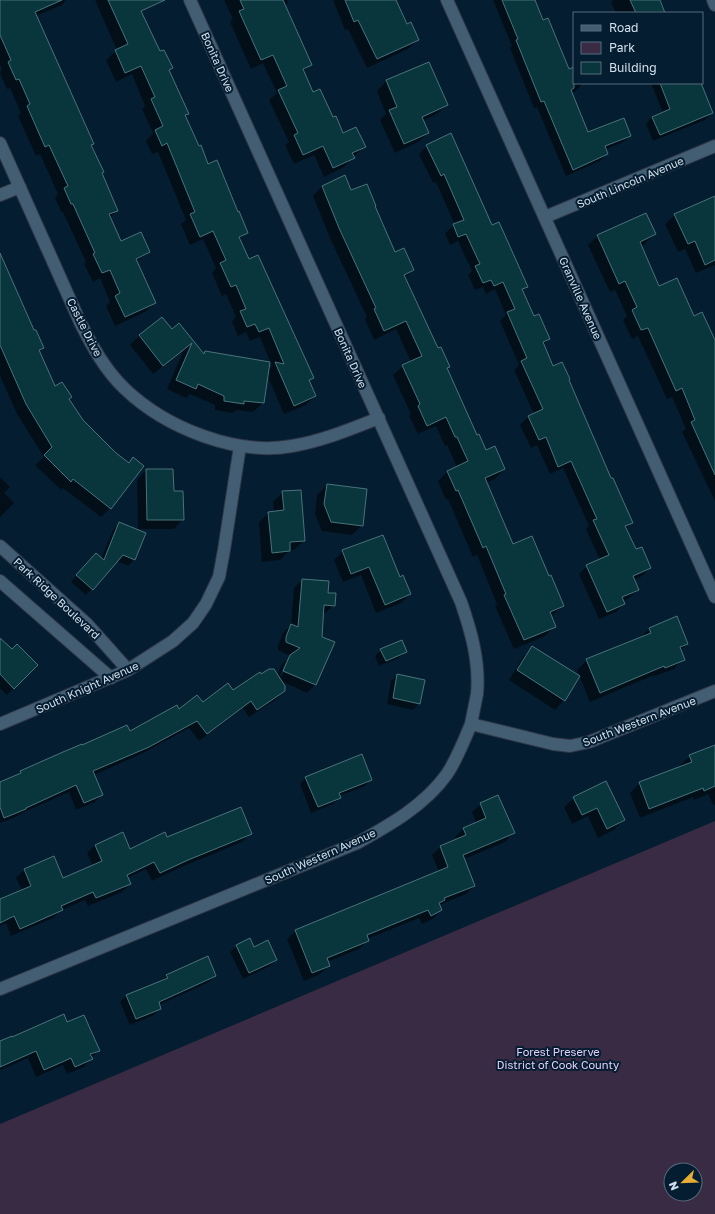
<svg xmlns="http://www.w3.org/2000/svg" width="715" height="1214" font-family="'Golos Text',sans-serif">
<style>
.green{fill:#392b44;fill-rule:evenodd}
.shadow{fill:#0007}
.building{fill:#09353c;stroke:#4a737b}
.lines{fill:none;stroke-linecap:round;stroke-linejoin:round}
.minor-casing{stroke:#2e3746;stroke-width:14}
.minor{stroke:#435d73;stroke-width:12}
.labels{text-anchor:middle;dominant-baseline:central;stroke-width:4;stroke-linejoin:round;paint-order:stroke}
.street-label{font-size:11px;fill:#d2e0ed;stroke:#051d30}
.park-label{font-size:11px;fill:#e6cefa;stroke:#051d30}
</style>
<rect width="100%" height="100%" fill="#051d30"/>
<path class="green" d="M 715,821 L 715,1214 L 0,1214 L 0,1124 ZM 671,1170 L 695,1170 L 695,1194 L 671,1194 Z"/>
<path class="shadow" d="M 0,0 L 66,0 L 62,5 L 36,16 L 92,144 L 91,146 L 101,174 L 117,210 L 110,218 L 120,242 L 149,252 L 136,262 L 155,303 L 145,312 L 115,326 L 106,306 L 110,302 L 100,278 L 93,282 L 84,264 L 86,262 L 63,212 L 62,213 L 55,198 L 58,194 L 40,154 L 36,156 L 18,116 L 21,113 L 10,88 L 7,89 L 0,73 L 2,69 L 0,65 Z
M 95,0 L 141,0 L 145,8 L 140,13 L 160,53 L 171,68 L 168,71 L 188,114 L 185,117 L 208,165 L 247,232 L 239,240 L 248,261 L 312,377 L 308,381 L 315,396 L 306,405 L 284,414 L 267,375 L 263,403 L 253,412 L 236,410 L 233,413 L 215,410 L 215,405 L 190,394 L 186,398 L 167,389 L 184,349 L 153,374 L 130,345 L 139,336 L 162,318 L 172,330 L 179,324 L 203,355 L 205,352 L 268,371 L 272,366 L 260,337 L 250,341 L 246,332 L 238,336 L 232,322 L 236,317 L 226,294 L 222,296 L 212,273 L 216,268 L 203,239 L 190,245 L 181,224 L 186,220 L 158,152 L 152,154 L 146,141 L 153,133 L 142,109 L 145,106 L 132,74 L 116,82 L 106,60 L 117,50 Z
M 224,0 L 287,0 L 288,2 L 285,6 L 310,64 L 303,72 L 313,93 L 333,119 L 342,134 L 364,147 L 353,157 L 353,158 L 344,167 L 324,177 L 314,155 L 294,164 L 285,145 L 289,142 L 269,100 L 277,93 L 263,63 L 251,69 L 230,22 L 233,19 Z
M 333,0 L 395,0 L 406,26 L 418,40 L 408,49 L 367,68 L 348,29 L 345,30 Z
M 493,0 L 534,0 L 543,21 L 568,71 L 574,68 L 574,83 L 582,84 L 576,91 L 571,93 L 588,134 L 630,136 L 623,142 L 605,150 L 607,154 L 600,161 L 566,176 L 537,107 L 534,108 L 510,48 L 512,46 Z
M 613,0 L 659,0 L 664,13 L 616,13 L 611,2 Z
M 429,63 L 446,105 L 437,114 L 422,121 L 428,133 L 418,142 L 395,153 L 380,120 L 386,114 L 377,91 L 386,81 Z
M 651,83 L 700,83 L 712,113 L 705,120 L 653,141 L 646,124 L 652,117 L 663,113 Z
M 427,146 L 491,227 L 526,287 L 522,291 L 534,317 L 549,339 L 543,345 L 553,367 L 568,380 L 611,480 L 632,523 L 625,529 L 635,551 L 650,568 L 642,576 L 633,580 L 638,590 L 629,598 L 623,601 L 624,604 L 616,612 L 599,619 L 579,574 L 587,566 L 600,560 L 586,529 L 589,526 L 563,468 L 550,474 L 537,445 L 531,448 L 520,425 L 528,417 L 534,414 L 514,370 L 519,365 L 500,321 L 506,315 L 495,289 L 486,294 L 483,287 L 475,290 L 468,275 L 472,271 L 458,241 L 450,245 L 445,233 L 455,225 L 436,182 L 433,183 L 419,154 Z
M 322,186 L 351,192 L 374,207 L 394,254 L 413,270 L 404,278 L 437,350 L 449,367 L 446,369 L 476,436 L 486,451 L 504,469 L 495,479 L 486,483 L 513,545 L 548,578 L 563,606 L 550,617 L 555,626 L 545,636 L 514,649 L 495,606 L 497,604 L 477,555 L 473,557 L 448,499 L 446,500 L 438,481 L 447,472 L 457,467 L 447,445 L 445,446 L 436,426 L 418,434 L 409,416 L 411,414 L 393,375 L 403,366 L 411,362 L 396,329 L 374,340 L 365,319 L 367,317 L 330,238 L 313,196 Z
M 715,197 L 715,265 L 696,273 L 685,249 L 678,252 L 665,224 L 675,215 Z
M 654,234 L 645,244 L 641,246 L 659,288 L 694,317 L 715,351 L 715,501 L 682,432 L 686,429 L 672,397 L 667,399 L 638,336 L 632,339 L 623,320 L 627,316 L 615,290 L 610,292 L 588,245 L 598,236 Z
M 0,254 L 34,332 L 43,348 L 39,352 L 55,388 L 68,399 L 82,421 L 115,453 L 128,463 L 133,459 L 110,508 L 101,517 L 63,488 L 61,490 L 35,465 L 44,457 L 17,414 L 0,376 Z
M 146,470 L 173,492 L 183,519 L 174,529 L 138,529 L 137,480 Z
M 0,477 L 10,487 L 4,493 L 14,503 L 0,517 Z
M 327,485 L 362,525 L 352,535 L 322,531 L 315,514 L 317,495 Z
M 283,492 L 304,541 L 294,550 L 289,551 L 280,560 L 262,562 L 259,522 L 269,513 L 274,512 L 273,502 Z
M 119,524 L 134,560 L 128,566 L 117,561 L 86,595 L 71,582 L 90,561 L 101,559 L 113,530 Z
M 343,551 L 399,578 L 410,594 L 401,603 L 376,613 L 361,575 L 343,582 L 334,560 Z
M 302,580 L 328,582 L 327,594 L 334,605 L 325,613 L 323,613 L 315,685 L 307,693 L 281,681 L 284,691 L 277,699 L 249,717 L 243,708 L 199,741 L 189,728 L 141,754 L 94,775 L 102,794 L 95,802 L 76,810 L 69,792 L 20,814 L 18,816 L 0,823 L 0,783 L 16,776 L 21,772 L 82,746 L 129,732 L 179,710 L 202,704 L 233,691 L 261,676 L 277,675 L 282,664 L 287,659 L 280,675 L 282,676 L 290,658 L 288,658 L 290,656 L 278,650 L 278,646 L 283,633 L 291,625 L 294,588 Z
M 676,618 L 687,644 L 680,651 L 683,659 L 674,669 L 655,676 L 654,675 L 590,702 L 577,670 L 587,660 L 640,638 L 649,629 Z
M 0,639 L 12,651 L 36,665 L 7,695 L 0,688 Z
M 533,647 L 564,700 L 555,710 L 509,680 L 523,657 Z
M 381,650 L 406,652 L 399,658 L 379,666 L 375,656 Z
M 398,675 L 419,703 L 413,710 L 387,704 L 391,681 Z
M 715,746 L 715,805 L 713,805 L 708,794 L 694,800 L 693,797 L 640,818 L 630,793 L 640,783 L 681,767 L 680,765 L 690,756 Z
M 306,777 L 371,779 L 365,786 L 339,796 L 340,798 L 333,804 L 311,813 L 300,784 Z
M 605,783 L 623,820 L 614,830 L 598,838 L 588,816 L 572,824 L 564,807 L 574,798 Z
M 481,804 L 513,833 L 505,842 L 464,859 L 474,886 L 466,894 L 439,905 L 441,910 L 433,919 L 422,924 L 419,918 L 367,939 L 368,940 L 359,949 L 327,962 L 329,966 L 320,974 L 304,981 L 287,939 L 296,931 L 439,872 L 432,855 L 441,846 L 456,840 L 455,837 L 464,828 L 476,823 L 472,812 Z
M 250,834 L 242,842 L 179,868 L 152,881 L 146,869 L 127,878 L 130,884 L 122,892 L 88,906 L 85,900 L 62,910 L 53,918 L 11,936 L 6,923 L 0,926 L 0,904 L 22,890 L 16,878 L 24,870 L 53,857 L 63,879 L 93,866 L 87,853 L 95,845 L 130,850 L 167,839 Z
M 237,946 L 276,960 L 270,966 L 243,979 L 230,952 Z
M 167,975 L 215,976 L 209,982 L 159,1005 L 160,1009 L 154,1015 L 130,1025 L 120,1002 L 127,995 L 161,982 Z
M 66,1023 L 98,1050 L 84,1067 L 67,1074 L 63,1065 L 36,1077 L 28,1058 L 0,1070 L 0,1042 Z"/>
<path class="building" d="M 0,0 L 62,0 L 35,12 L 94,144 L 91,145 L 104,172 L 102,173 L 118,211 L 109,214 L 121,241 L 141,232 L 150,252 L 136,259 L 156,303 L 125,317 L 115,296 L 120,293 L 110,270 L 102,273 L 93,254 L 95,253 L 73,204 L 71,204 L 64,188 L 68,186 L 49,145 L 45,147 L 27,106 L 30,104 L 19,79 L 16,80 L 8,62 L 11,60 L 0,35 Z
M 108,0 L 165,0 L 141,11 L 160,51 L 164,50 L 173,68 L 169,70 L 189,114 L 185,115 L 199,146 L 201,145 L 208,164 L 217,160 L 238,212 L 239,211 L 248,233 L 239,237 L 249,259 L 258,255 L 314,378 L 309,380 L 316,396 L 294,406 L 275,362 L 284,364 L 269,328 L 259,332 L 255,324 L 247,327 L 240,311 L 246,309 L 236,285 L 231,287 L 220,263 L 226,260 L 213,231 L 200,237 L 190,214 L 195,212 L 167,143 L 162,146 L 155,130 L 163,126 L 151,99 L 155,97 L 141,66 L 125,73 L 115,50 L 128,44 Z
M 240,0 L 283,0 L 312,65 L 303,69 L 313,92 L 320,89 L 333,117 L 336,116 L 343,133 L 356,127 L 366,147 L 352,153 L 355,158 L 333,168 L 323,146 L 303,155 L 294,135 L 298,133 L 278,90 L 287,86 L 273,55 L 261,60 L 239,11 L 244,9 Z
M 345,0 L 396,0 L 407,24 L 411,22 L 419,40 L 377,59 L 358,20 L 354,22 Z
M 502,0 L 535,0 L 543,20 L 548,18 L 569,69 L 574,67 L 574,88 L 571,90 L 588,132 L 624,118 L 631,136 L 605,146 L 608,154 L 573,170 L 544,101 L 541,102 L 516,40 L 518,39 Z
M 630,0 L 660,0 L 665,13 L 636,13 Z
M 429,62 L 448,105 L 422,117 L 429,133 L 404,144 L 389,110 L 397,107 L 386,80 Z
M 660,83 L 701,83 L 713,113 L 660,135 L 652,117 L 670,109 Z
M 451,133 L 492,225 L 499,222 L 528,287 L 522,289 L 534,316 L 539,314 L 550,339 L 543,342 L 553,366 L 562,362 L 570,379 L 569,380 L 611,478 L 613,478 L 633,523 L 625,526 L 636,549 L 642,547 L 651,568 L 633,576 L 639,590 L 622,597 L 625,604 L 607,612 L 586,565 L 609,555 L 593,520 L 597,519 L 571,461 L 558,467 L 546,437 L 539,440 L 528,416 L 543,409 L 521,361 L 527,358 L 507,312 L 515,309 L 503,282 L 494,286 L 491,280 L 483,283 L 475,266 L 480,264 L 466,234 L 458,237 L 453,224 L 464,220 L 444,174 L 441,176 L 426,145 Z
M 345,175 L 351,190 L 367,184 L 376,206 L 375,206 L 395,252 L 404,248 L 414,270 L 404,275 L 438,348 L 441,347 L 450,367 L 447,368 L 477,435 L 479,434 L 486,450 L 495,446 L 505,469 L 485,478 L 513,544 L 532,536 L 549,576 L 551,575 L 564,606 L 550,612 L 556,627 L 524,640 L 504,595 L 506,594 L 486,546 L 483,548 L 458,490 L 456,491 L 447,471 L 468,461 L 457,437 L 455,437 L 446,417 L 427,426 L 418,406 L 420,404 L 402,365 L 422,356 L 406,321 L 384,331 L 374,309 L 376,308 L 339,228 L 322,186 Z
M 715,196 L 715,260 L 705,265 L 695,241 L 688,244 L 674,214 Z
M 646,213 L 656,234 L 640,242 L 659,286 L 677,278 L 694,316 L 702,312 L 715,340 L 715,475 L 691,422 L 695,420 L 682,388 L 676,391 L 648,328 L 641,330 L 632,310 L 637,307 L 625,281 L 619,284 L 597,235 Z
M 0,253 L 34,330 L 36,330 L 44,348 L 39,350 L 55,386 L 62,382 L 72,397 L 69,399 L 83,420 L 116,453 L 129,463 L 133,457 L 144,466 L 111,509 L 73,479 L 71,482 L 44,455 L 52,447 L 26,404 L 0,345 Z
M 162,317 L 172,329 L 179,323 L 204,354 L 205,351 L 270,362 L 264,403 L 244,401 L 244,404 L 224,401 L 224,396 L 198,384 L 196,389 L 176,380 L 192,343 L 163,366 L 139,335 Z
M 146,469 L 173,469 L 174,491 L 183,491 L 184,520 L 147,520 Z
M 327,484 L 367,489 L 363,526 L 331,522 L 324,504 Z
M 301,490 L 305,541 L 290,542 L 290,551 L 272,553 L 268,512 L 284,510 L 282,491 Z
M 119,522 L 146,533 L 135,560 L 123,555 L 93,590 L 76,575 L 96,553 L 104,560 Z
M 383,535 L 400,577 L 403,575 L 411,594 L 385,605 L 369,567 L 351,574 L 342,550 Z
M 302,579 L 329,581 L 328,593 L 336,593 L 335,606 L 324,605 L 322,637 L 335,642 L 316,685 L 283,671 L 290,655 L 300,648 L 286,642 L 286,637 L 291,624 L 298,627 Z
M 677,616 L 688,644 L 680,647 L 685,660 L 665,668 L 664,666 L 600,693 L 586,659 L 651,633 L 649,628 Z
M 0,638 L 12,649 L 17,644 L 38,665 L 14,689 L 0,674 Z
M 402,640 L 407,652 L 386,661 L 380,649 Z
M 532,646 L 580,676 L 565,701 L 517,670 Z
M 269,669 L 274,669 L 285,686 L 285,691 L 257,710 L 251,701 L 207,734 L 197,721 L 149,747 L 93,771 L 103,795 L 84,803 L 76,785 L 26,808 L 26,809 L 4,818 L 0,807 L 0,782 L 21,773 L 20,771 L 63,752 L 82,744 L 82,745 L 127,725 L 130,731 L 177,705 L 179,709 L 197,695 L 203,702 L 228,683 L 233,690 L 260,672 L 261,674 Z
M 397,674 L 425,680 L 420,704 L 393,698 Z
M 715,745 L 715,786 L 704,791 L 703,788 L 649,809 L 639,782 L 692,762 L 689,755 Z
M 362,754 L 372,780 L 339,793 L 341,798 L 318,807 L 305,777 Z
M 606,781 L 625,820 L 607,829 L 597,808 L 582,815 L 573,797 Z
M 498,795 L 515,833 L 463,855 L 475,886 L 444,898 L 445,900 L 439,903 L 442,910 L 431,916 L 428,910 L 367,935 L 369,941 L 327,958 L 330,966 L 312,973 L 295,930 L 448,867 L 440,846 L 466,835 L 463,828 L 486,818 L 480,803 Z
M 241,807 L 252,834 L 188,860 L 160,873 L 154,862 L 127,875 L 131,884 L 96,898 L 93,892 L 61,906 L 63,910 L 20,929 L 14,916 L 0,923 L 0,899 L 31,886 L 24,869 L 54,856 L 63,878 L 102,861 L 95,845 L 123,832 L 130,849 L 165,832 L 167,837 Z
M 250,938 L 254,947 L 268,940 L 277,960 L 249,973 L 236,945 Z
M 208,956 L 216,976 L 159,1002 L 161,1009 L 136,1019 L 126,995 L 168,978 L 166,975 Z
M 64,1014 L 67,1022 L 84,1015 L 100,1051 L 90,1054 L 93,1059 L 75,1067 L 71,1058 L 44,1070 L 36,1051 L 0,1067 L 0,1041 L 12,1036 L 12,1037 Z"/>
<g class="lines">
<defs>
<path id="minor" d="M 190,0 L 461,602 C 471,631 480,662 477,694 C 475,704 473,714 471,724
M 447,0 L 715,597
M 713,0 L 715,5
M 0,143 L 80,322 C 92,346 105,370 125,389 C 166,428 236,456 292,446 C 322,441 351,429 379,418
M 0,195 L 20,187
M 545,217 L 715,146
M 0,546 L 87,624 L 128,670
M 0,581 L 111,678
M 0,724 L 128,670 L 173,641 L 193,623 L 206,604 L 219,577 L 224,550 L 240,446
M 0,989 L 357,843 C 390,825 425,805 447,774 C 457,759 464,741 471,724 L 553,744 L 570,746 L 589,742 L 715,691"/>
</defs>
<use href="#minor" class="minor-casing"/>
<use href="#minor" class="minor"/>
</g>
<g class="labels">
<g class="street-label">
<text transform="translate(218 62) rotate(66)">Bonita Drive</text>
<text transform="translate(630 182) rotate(-23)">South Lincoln Avenue</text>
<text transform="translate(581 298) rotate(66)">Granville Avenue</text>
<text transform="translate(85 327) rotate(63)">Castle Drive</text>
<text transform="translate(351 358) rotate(66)">Bonita Drive</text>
<text transform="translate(57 598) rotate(43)">Park Ridge Boulevard</text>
<text transform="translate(87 687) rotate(-24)">South Knight Avenue</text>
<text transform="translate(639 721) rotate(-21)">South Western Avenue</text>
<text transform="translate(320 856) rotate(-24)">South Western Avenue</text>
</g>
<g class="park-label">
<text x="558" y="1051">Forest Preserve<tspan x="558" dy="13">District of Cook County</tspan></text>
</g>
</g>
<rect x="573" y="12" width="130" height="72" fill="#051d30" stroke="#576b7c"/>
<rect x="581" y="25" width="20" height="6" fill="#435d73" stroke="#576b7c"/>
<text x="609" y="32" font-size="12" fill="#d2e0ed">Road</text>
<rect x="581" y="42" width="20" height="12" fill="#392b44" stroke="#576b7c"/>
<text x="609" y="52" font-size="12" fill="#d2e0ed">Park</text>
<rect x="581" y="62" width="20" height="12" fill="#09353c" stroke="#576b7c"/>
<text x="609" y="72" font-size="12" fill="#d2e0ed">Building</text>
<g transform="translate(683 1182) rotate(247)"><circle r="19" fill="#051d30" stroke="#576b7c"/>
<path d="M0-3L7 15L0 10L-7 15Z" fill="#e5ad35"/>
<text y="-6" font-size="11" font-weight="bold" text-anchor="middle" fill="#d2e0ed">N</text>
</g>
</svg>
